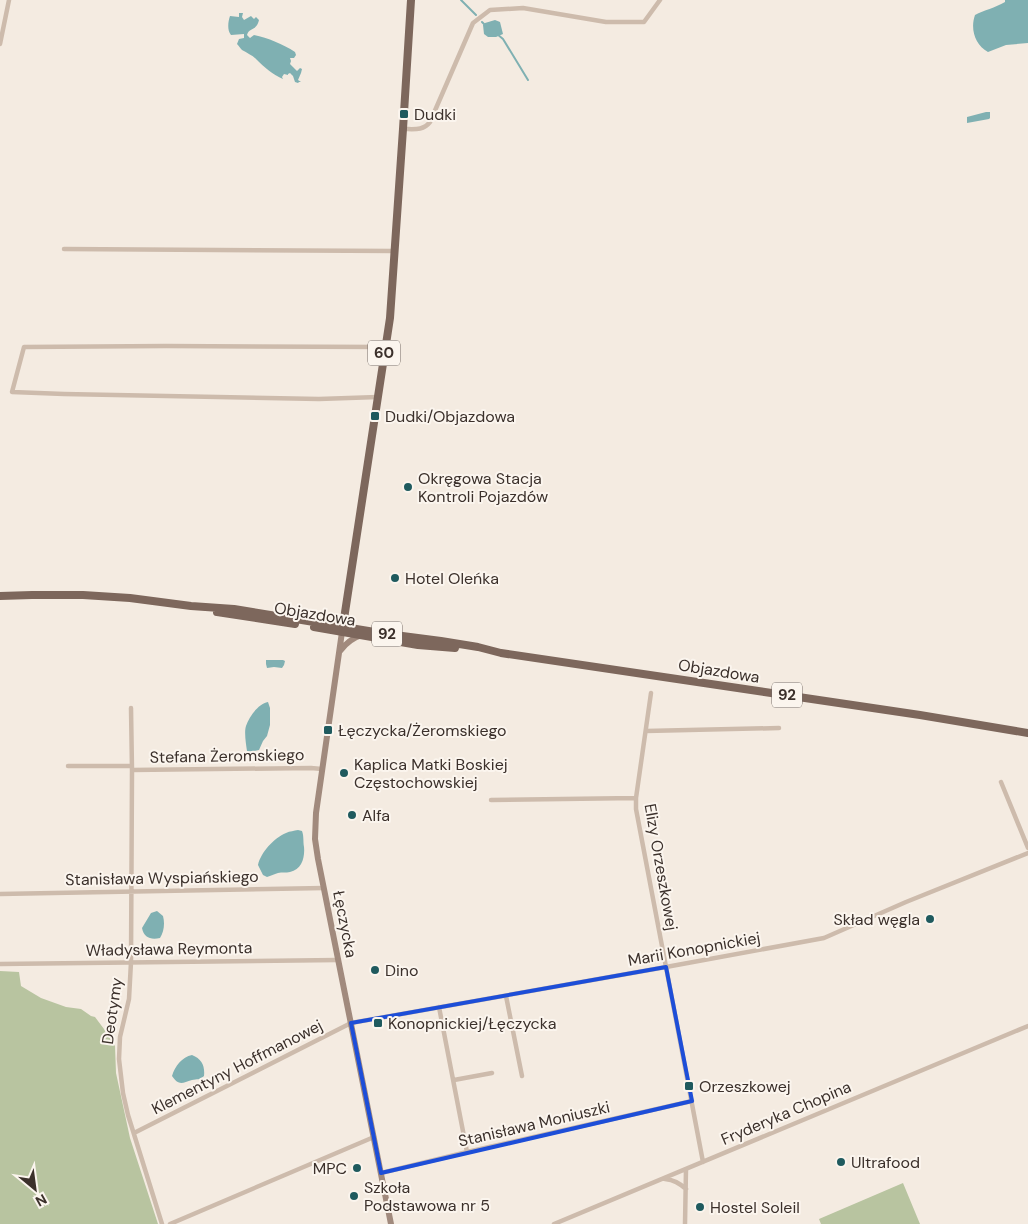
<svg xmlns="http://www.w3.org/2000/svg" width="1028" height="1224" font-family="'DM Sans',sans-serif">
<style>
.green{fill:#b8c4a0}
.water{fill:#7fb0b2}
.lines{fill:none;stroke-linecap:round;stroke-linejoin:round}
.stream{stroke:#7fb0b2;stroke-width:2}
.street{stroke:#cdbbac;stroke-width:4.5}
.secondary{stroke:#a18a7d;stroke-width:6}
.primary{stroke:#7d675c;stroke-width:8}
.marked{fill:none;stroke:#1d4ed8;stroke-width:4;stroke-linejoin:round}
.poi-dot{fill:#1f5a5e;stroke:#fbf5ee;stroke-width:2}
.labels{text-anchor:middle;dominant-baseline:central;stroke-width:4;stroke-linejoin:round;paint-order:stroke}
.shield{fill:#fbf5ee;stroke:#756b66;stroke-width:1}
.shield-label{font-size:15px;font-weight:bold;fill:#3b302b}
.poi-label{font-size:16px;fill:#3b302b;stroke:#fbf5ee;text-anchor:start}
.street-label{font-size:16px;fill:#3b302b;stroke:#fbf5ee}
</style>
<rect width="100%" height="100%" fill="#f4ebe1"/>
<path class="green" d="M 0,971 L 19,972 L 21,986 L 41,998 L 66,1007 L 81,1009 L 91,1016 L 95,1017 L 104,1029 L 115,1046 L 116,1073 L 130,1138 L 158,1224 L 0,1224 Z
M 903,1183 L 920,1224 L 821,1224 L 819,1219 Z"/>
<path class="water" d="M 1005,0 L 1028,0 L 1028,43 L 1006,45 L 988,52 C 975,45 970,29 975,15 C 984,10 995,8 1005,2 Z
M 239,13 L 243,13 L 242,17 L 244,20 L 251,16 L 254,19 L 256,17 L 259,20 C 256,32 249,27 247,35 L 250,38 L 254,35 C 268,38 283,44 295,52 L 296,55 L 294,58 L 290,58 L 291,61 L 290,64 L 297,71 L 300,68 L 302,69 L 301,73 L 298,80 L 301,82 L 299,82 L 298,83 L 295,82 L 293,76 L 290,73 L 288,74 L 288,75 L 284,74 L 282,77 L 283,79 C 273,75 264,67 256,59 C 252,55 247,53 242,50 C 240,48 239,46 237,44 L 239,39 L 244,38 L 244,34 L 231,35 C 227,30 228,22 230,16 L 239,17 Z
M 495,20 L 500,22 L 503,34 L 496,37 L 488,37 L 484,34 L 483,25 L 485,23 Z
M 986,112 L 990,112 L 990,118 L 989,119 L 967,123 L 967,117 Z
M 266,660 L 283,660 L 285,661 L 284,665 L 282,668 L 274,667 L 267,668 L 266,664 Z
M 268,702 L 270,708 L 270,725 L 267,736 L 263,741 L 259,750 L 248,752 L 247,751 C 246,744 244,732 246,726 C 249,717 258,704 268,702 Z
M 298,830 L 302,831 C 304,836 303,841 304,847 C 305,857 302,870 290,872 C 286,873 282,872 278,873 C 274,874 271,876 267,877 L 263,875 L 258,865 C 261,852 274,838 286,833 C 290,831 294,831 298,830 Z
M 157,911 L 163,916 C 165,923 164,932 160,938 C 151,940 144,938 142,928 L 151,913 Z
M 192,1055 C 202,1059 205,1066 204,1076 C 200,1080 197,1079 192,1080 C 182,1083 179,1086 172,1076 C 175,1066 182,1057 192,1055 Z"/>
<g class="lines">
<path class="stream" d="M 461,0 L 476,15
M 482,22 L 486,26
M 497,34 L 503,39 L 528,80"/>
<path class="street" d="M 0,44 L 9,0
M 403,129 C 414,129 423,131 430,122 L 473,23 L 490,10 L 523,8 L 606,22 L 644,22 L 660,0
M 64,249 L 395,251
M 378,397 L 319,399 L 64,394 L 12,392 L 24,347 L 166,346 L 385,347
M 651,693 L 636,798 L 636,809 L 703,1162
M 131,708 L 132,770 L 131,962 L 129,999 L 120,1037 L 119,1059 L 123,1093 L 128,1115 L 162,1224
M 646,731 L 779,728
M 68,766 L 132,766
M 132,770 L 311,768 L 322,769
M 1001,782 L 1028,848
M 491,800 L 636,798
M 0,894 L 324,888
M 0,964 L 338,960
M 506,996 L 522,1076
M 439,1007 L 467,1152
M 454,1080 L 492,1073
M 134,1133 L 351,1023 L 666,967 L 824,938 L 906,902 L 1028,853
M 381,1173 L 467,1152 L 692,1101
M 665,1179 C 674,1180 679,1183 686,1189
M 170,1224 L 374,1137
M 554,1224 L 1028,1026
M 685,1224 L 686,1169"/>
<path class="secondary" d="M 342,632 L 316,813 L 315,839 L 318,859 L 391,1224
M 340,651 C 346,643 352,638 362,635"/>
<path class="primary" d="M 0,596 L 32,595 L 83,595 L 130,598 L 191,606 L 234,609 L 387,634 L 441,641 L 478,647 L 501,653 L 920,715 L 1028,733
M 217,612 L 295,624
M 314,627 L 418,645 L 455,648
M 342,632 L 390,318 L 403,129 L 411,0"/>
</g>
<path class="marked" d="M 666,967 L 692,1101 L 381,1173 L 351,1023 Z"/>
<g class="poi-dot">
<rect x="399" y="109" width="10" height="10" rx="2.5"/>
<rect x="370" y="411" width="10" height="10" rx="2.5"/>
<circle cx="408" cy="487" r="5"/>
<circle cx="395" cy="578" r="5"/>
<rect x="323" y="725" width="10" height="10" rx="2.5"/>
<circle cx="344" cy="773" r="5"/>
<circle cx="352" cy="815" r="5"/>
<circle cx="930" cy="919" r="5"/>
<circle cx="375" cy="970" r="5"/>
<rect x="373" y="1018" width="10" height="10" rx="2.5"/>
<rect x="684" y="1081" width="10" height="10" rx="2.5"/>
<circle cx="841" cy="1162" r="5"/>
<circle cx="357" cy="1168" r="5"/>
<circle cx="354" cy="1196" r="5"/>
<circle cx="700" cy="1207" r="5"/>
</g>
<g class="labels">
<g class="shield">
<rect x="368" y="340.5" width="32" height="25" rx="4"/>
<rect x="372" y="621.5" width="30" height="25" rx="4"/>
<rect x="772" y="682.5" width="30" height="25" rx="4"/>
</g>
<g class="shield-label">
<text x="384" y="353">60</text>
<text x="387" y="634">92</text>
<text x="787" y="695">92</text>
</g>
<g class="poi-label">
<text x="414" y="114">Dudki</text>
<text x="385" y="416">Dudki/Objazdowa</text>
<text x="418" y="478">Okręgowa Stacja<tspan x="418" dy="18">Kontroli Pojazdów</tspan></text>
<text x="405" y="578">Hotel Oleńka</text>
<text x="338" y="730">Łęczycka/Żeromskiego</text>
<text x="354" y="764">Kaplica Matki Boskiej<tspan x="354" dy="18">Częstochowskiej</tspan></text>
<text x="362" y="815">Alfa</text>
<text x="920" y="919" text-anchor="end">Skład węgla</text>
<text x="385" y="970">Dino</text>
<text x="388" y="1023">Konopnickiej/Łęczycka</text>
<text x="699" y="1086">Orzeszkowej</text>
<text x="851" y="1162">Ultrafood</text>
<text x="347" y="1168" text-anchor="end">MPC</text>
<text x="364" y="1187">Szkoła<tspan x="364" dy="18">Podstawowa nr 5</tspan></text>
<text x="710" y="1207">Hostel Soleil</text>
</g>
<g class="street-label">
<text transform="translate(315 614) rotate(9)">Objazdowa</text>
<text transform="translate(719 671) rotate(9)">Objazdowa</text>
<text transform="translate(227 756) rotate(-1)">Stefana Żeromskiego</text>
<text transform="translate(661 867) rotate(80)">Elizy Orzeszkowej</text>
<text transform="translate(162 878) rotate(-1)">Stanisława Wyspiańskiego</text>
<text transform="translate(345 924) rotate(79)">Łęczycka</text>
<text transform="translate(169 949) rotate(-1)">Władysława Reymonta</text>
<text transform="translate(694 949) rotate(-10)">Marii Konopnickiej</text>
<text transform="translate(112 1011) rotate(-82)">Deotymy</text>
<text transform="translate(237 1067) rotate(-27)">Klementyny Hoffmanowej</text>
<text transform="translate(786 1113) rotate(-23)">Fryderyka Chopina</text>
<text transform="translate(534 1124) rotate(-13)">Stanisława Moniuszki</text>
</g>
</g>
<g transform="translate(35 1189) rotate(151)" stroke="#fbf5ee" stroke-width="4" paint-order="stroke">
<path d="M0-4L9 19L0 12L-9 19Z" fill="#3b302b"/>
<text y="-8" font-size="14" font-weight="bold" text-anchor="middle" fill="#3b302b">N</text>
</g>
</svg>
